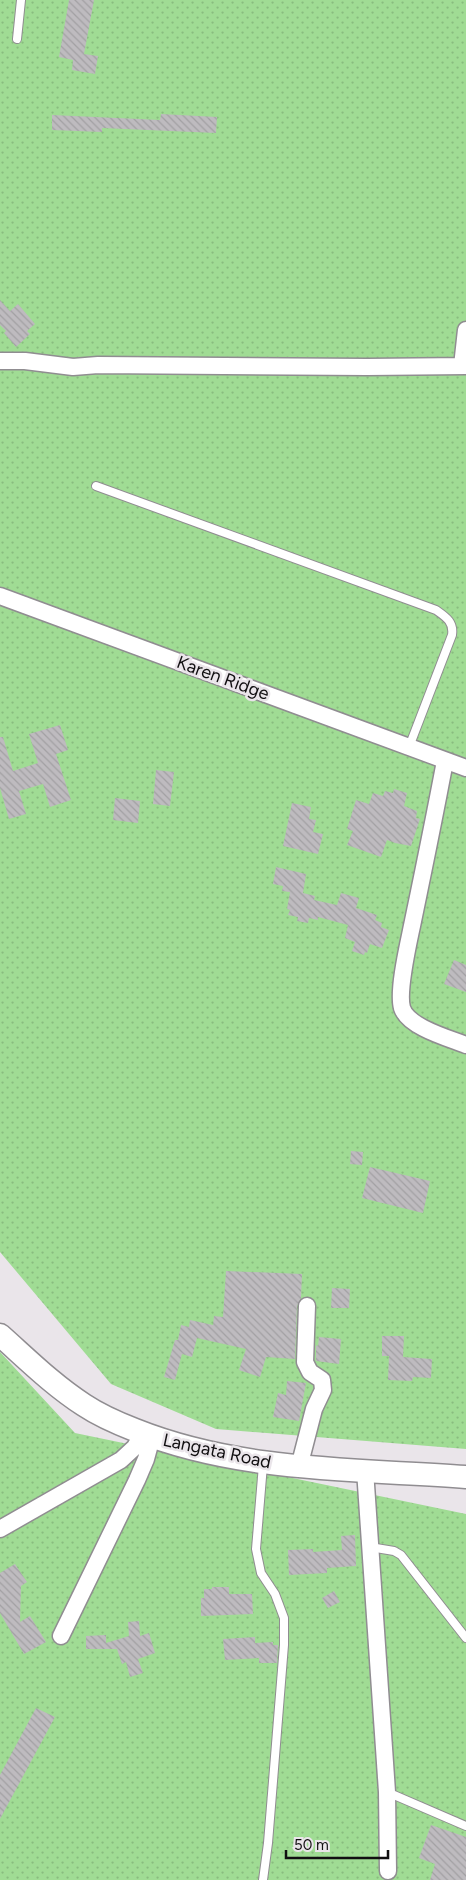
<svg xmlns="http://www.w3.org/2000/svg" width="466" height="1880" font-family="Figtree,sans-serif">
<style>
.garden{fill:url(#garden-dots)}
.building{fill:url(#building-back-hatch)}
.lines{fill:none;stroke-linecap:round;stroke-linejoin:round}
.lane-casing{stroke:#908d91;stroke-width:10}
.street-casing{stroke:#908d91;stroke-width:19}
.secondary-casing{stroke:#908d91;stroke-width:25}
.lane{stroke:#fff;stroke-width:8}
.street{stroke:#fff;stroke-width:16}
.secondary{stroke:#fff;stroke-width:22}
.labels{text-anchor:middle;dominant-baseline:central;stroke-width:5;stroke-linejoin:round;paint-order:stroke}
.street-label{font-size:18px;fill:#110f11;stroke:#eae5ea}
</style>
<defs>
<pattern id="garden-dots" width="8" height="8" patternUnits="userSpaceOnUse" patternTransform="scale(1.25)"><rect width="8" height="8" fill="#a0dc94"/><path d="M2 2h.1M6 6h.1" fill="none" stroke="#89bc7f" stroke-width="1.8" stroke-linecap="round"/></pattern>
<pattern id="building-back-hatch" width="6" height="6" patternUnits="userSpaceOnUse" patternTransform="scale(1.25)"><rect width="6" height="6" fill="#bebbbf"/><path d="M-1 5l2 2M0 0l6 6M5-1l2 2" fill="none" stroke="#a2a0a3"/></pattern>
</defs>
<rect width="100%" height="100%" fill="#eae5ea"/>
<path class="garden" d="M 0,0 L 466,0 L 466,1449 L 216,1429 L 111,1384 L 0,1252 Z
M 0,1352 L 75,1433 L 466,1514 L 466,1880 L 0,1880 Z"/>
<path class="building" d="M 69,0 L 94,0 L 84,54 L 98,56 L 95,74 L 72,70 L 73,60 L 59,57 Z
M 161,114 L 217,117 L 216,133 L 102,128 L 102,132 L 52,130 L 52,115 L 160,120 Z
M 0,300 L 10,311 L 18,304 L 35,324 L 27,331 L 30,334 L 16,347 L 4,333 L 6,331 L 0,325 Z
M 60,725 L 68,750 L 56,754 L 71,800 L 50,807 L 43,784 L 19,791 L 26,814 L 9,819 L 0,788 L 0,737 L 3,737 L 13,771 L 38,763 L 29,734 Z
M 156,770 L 174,772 L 170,806 L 153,804 Z
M 394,789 L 407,793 L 404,806 L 417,811 L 416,818 L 420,819 L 411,846 L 395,843 L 387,840 L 381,857 L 347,845 L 353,831 L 347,829 L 356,800 L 369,804 L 373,793 L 383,796 L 385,791 L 393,793 Z
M 115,798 L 140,801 L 138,823 L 113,820 Z
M 292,803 L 311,807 L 309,819 L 316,820 L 313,832 L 323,834 L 318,854 L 283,846 Z
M 276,867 L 306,874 L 303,893 L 315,896 L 314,900 L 337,905 L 341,893 L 359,898 L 356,908 L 377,915 L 375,920 L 382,923 L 381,927 L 389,930 L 382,948 L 370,944 L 367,953 L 365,952 L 364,955 L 352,951 L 355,942 L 345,938 L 348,925 L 318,917 L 318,920 L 309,918 L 308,923 L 297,921 L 298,917 L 288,915 L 290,910 L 287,909 L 290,892 L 282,891 L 283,886 L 273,884 Z
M 454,960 L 466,965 L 466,992 L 444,984 Z
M 351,1151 L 363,1152 L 362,1165 L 350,1164 Z
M 370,1167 L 430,1181 L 423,1213 L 362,1198 Z
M 226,1271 L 302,1274 L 301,1298 L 297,1306 L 295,1359 L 266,1357 L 260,1377 L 239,1370 L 246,1349 L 197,1338 L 192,1357 L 182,1354 L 175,1380 L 164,1377 L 175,1340 L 178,1340 L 181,1325 L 189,1327 L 190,1320 L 213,1325 L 214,1316 L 223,1317 Z
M 332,1288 L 350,1289 L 349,1308 L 331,1308 Z
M 382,1336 L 404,1336 L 403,1357 L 432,1359 L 431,1378 L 413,1377 L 412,1381 L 388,1380 L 389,1356 L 382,1356 Z
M 319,1337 L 341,1339 L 339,1364 L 316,1361 L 316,1345 L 318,1346 Z
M 287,1381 L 306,1383 L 299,1421 L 273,1417 L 278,1393 L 286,1395 Z
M 355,1535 L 356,1566 L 327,1568 L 327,1573 L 289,1575 L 288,1550 L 313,1549 L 313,1552 L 342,1550 L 341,1536 Z
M 15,1564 L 27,1582 L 21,1586 L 20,1622 L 30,1616 L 46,1642 L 24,1654 L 0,1613 L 0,1573 Z
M 212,1587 L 229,1587 L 229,1594 L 252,1594 L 253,1614 L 201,1616 L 201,1598 L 204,1598 L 204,1589 L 212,1589 Z
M 334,1591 L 340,1602 L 328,1608 L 322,1598 Z
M 139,1621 L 140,1636 L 149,1633 L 155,1653 L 138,1659 L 143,1673 L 130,1677 L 126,1662 L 122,1664 L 117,1649 L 86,1649 L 86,1636 L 106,1635 L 106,1643 L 129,1636 L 128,1622 Z
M 255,1637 L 255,1643 L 273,1642 L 273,1645 L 278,1645 L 277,1663 L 259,1663 L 259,1658 L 225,1660 L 223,1639 Z
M 36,1708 L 55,1717 L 0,1819 L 0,1775 Z
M 431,1825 L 466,1837 L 466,1880 L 430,1880 L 435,1864 L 419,1858 Z"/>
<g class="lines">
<defs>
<path id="lane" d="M 17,39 L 21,0
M 96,486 L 436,610 C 446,617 454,622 452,635 L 409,747
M 263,1465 L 256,1549 L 261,1573 L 275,1594 L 284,1618 L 284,1645 L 268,1843 L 263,1880
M 370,1547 L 394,1551 L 401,1555 L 466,1638
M 387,1792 L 466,1826"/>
<path id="street" d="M 0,361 L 25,361 L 73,367 L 98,365 L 367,367 L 466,366
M 462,366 L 466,330
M 0,596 L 466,768
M 445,761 C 435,814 424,868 413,921 C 409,941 397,990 402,1008 C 408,1027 448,1038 466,1045
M 299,1467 L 314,1409 L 323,1390 L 322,1380 L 310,1372 L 305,1362 L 307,1306
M 365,1470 L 387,1792 L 388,1871
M 0,1529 L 121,1460 L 135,1447 L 143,1433
M 61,1636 L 137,1480 L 146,1459 L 152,1437"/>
<path id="secondary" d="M 0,1335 C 27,1359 53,1385 84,1405 C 99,1415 117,1423 135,1430 C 240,1472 355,1469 466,1477"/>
</defs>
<use href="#lane" class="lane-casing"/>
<use href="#street" class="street-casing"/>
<use href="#secondary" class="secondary-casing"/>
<use href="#lane" class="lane"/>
<use href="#street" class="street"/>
<use href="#secondary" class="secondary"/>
</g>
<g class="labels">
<g class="street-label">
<text transform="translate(223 678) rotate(20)">Karen Ridge</text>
<text transform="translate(217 1451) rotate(12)">Langata Road</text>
</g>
</g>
<path d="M286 1850v8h102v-8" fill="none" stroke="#110f11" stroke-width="2.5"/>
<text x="294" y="1850" font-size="15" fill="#110f11" stroke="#eae5ea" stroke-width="4" paint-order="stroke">50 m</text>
</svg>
